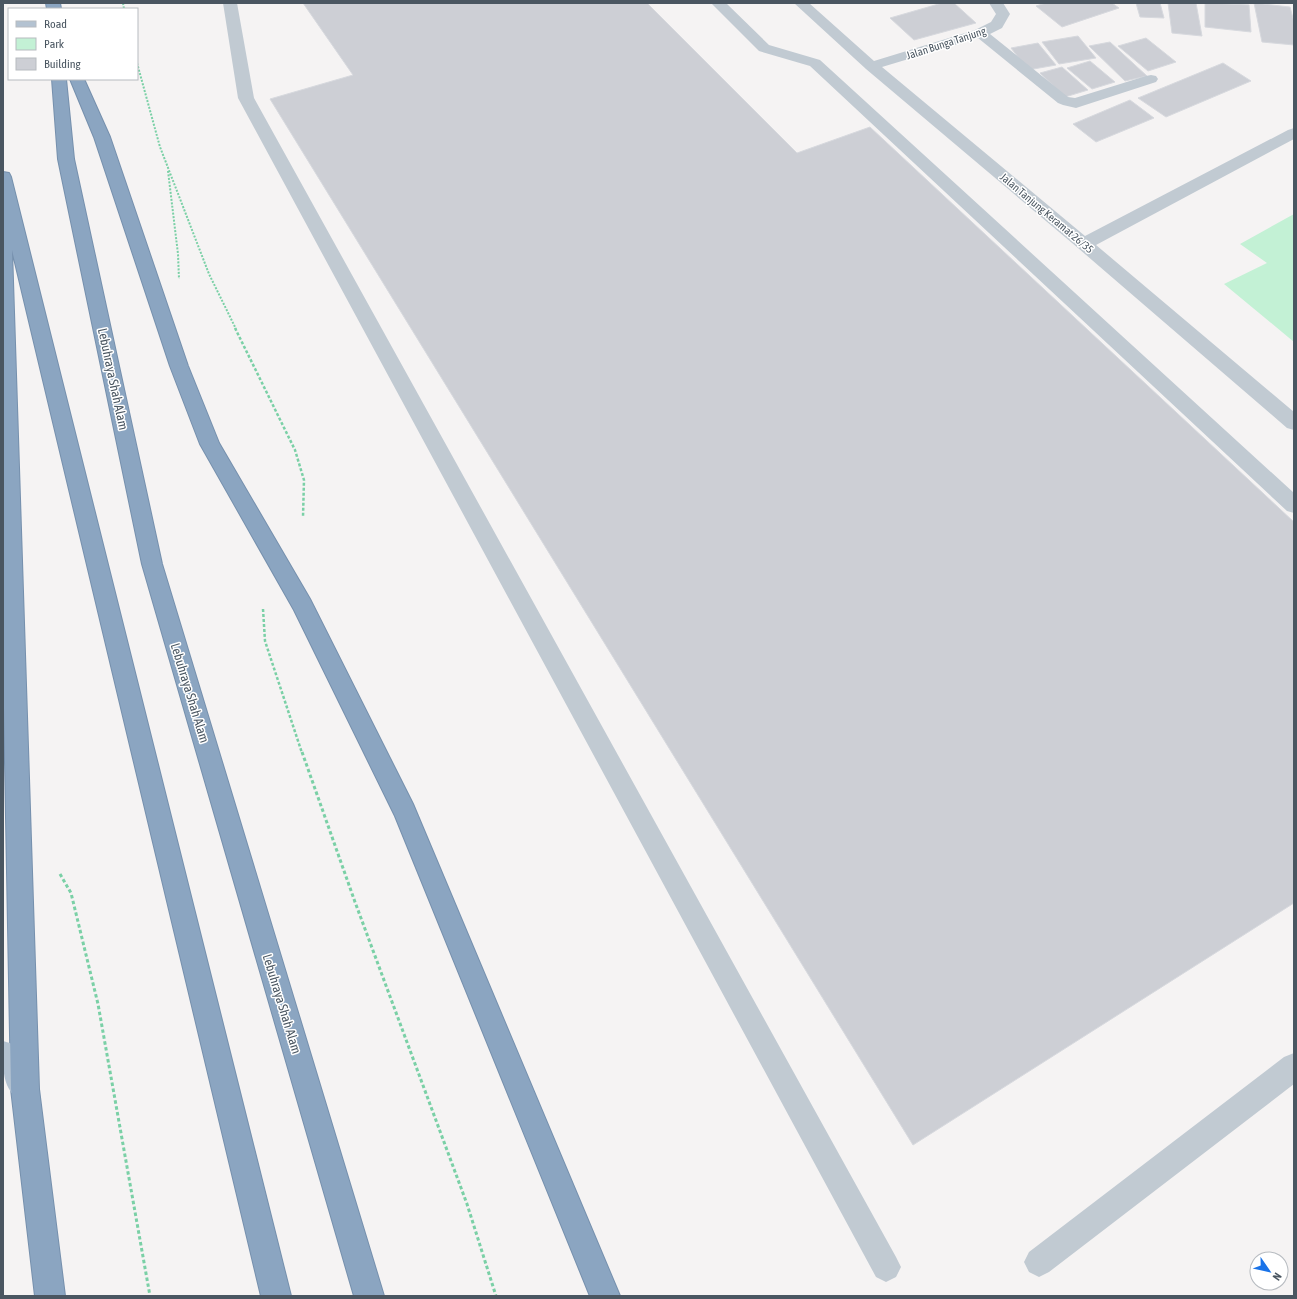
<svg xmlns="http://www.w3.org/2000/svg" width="1297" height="1299" font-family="'Asap Condensed',sans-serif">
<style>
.green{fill:#c3f1d5}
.building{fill:#cdcfd5;stroke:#d7d9de}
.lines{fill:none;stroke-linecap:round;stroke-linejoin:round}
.highway-casing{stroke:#7690ad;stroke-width:2}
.path-far2{stroke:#7ad0a6;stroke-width:2;stroke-dasharray:2 1.5;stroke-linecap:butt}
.path-far1{stroke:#7ad0a6;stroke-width:2.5;stroke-dasharray:3 2;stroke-linecap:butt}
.path{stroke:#7ad0a6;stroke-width:3;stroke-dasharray:3.5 2.5;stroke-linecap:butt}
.minor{fill:#c1cad2;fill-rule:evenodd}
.major{fill:#b3c2d1;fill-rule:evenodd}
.highway{fill:#8ba5c1;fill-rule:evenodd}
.labels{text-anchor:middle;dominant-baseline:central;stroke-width:3;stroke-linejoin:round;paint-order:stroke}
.far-street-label{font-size:11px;fill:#4a5661;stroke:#fff}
.street-label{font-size:13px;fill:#4a5661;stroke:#fff}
</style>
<rect width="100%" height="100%" fill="#f5f3f3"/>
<path class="green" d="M 1294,214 L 1294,342 L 1224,284 L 1267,263 L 1240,244 Z"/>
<path class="building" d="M 303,3 L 647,3 L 797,153 L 870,127 L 1294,522 L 1294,903 L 913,1145 L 270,99 L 353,75 Z
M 942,3 L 954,3 L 976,23 L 914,40 L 890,18 Z
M 1046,3 L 1112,3 L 1119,8 L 1062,27 L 1036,6 Z
M 1136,3 L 1160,3 L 1164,18 L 1140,17 Z
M 1168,3 L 1196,3 L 1202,36 L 1172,33 Z
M 1205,3 L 1249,5 L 1251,32 L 1205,27 Z
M 1254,3 L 1290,7 L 1294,22 L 1294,45 L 1262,42 Z
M 1078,36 L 1096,58 L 1059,64 L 1042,42 Z
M 1146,38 L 1176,62 L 1148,71 L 1118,46 Z
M 1110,42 L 1147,76 L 1125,81 L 1089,46 Z
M 1038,43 L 1056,65 L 1028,70 L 1011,48 Z
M 1090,61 L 1115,82 L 1092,89 L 1067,68 Z
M 1223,63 L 1251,81 L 1166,117 L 1138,98 Z
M 1062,67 L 1088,90 L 1065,97 L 1040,73 Z
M 1130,100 L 1154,118 L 1096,142 L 1073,124 Z"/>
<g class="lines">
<defs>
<path id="highway" d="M 46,3 L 60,3 L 61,9 L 47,9 Z
M 52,79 L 66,79 L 74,159 L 162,564 L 384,1296 L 354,1296 L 142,564 L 58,159 Z
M 70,79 L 84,79 L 110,137 L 188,366 L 219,443 L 310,599 L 413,804 L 620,1296 L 590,1296 L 395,816 L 294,610 L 200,444 L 170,366 L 94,137 Z
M 3,172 L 9,173 L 11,177 L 291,1296 L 261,1296 L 12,250 L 39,1089 L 65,1296 L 35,1296 L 11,1089 L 3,654 Z"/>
</defs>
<use href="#highway" class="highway-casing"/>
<path class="path-far2" d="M 123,3 L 124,9
M 137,63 L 160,147 L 209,274 L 236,329
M 168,171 L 178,254 L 179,279"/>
<path class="path-far1" d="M 235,328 L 295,450 L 304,480 L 303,517
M 263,609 L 265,641 L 302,753"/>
<path class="path" d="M 302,752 L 355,902 L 467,1204 L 496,1296
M 60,874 L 71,893 L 98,1004 L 150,1296"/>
<path class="minor" d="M 223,3 L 237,3 L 254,98 L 896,1257 L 901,1267 L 896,1277 L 886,1282 L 876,1277 L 238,98 Z
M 711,3 L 726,3 L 769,45 L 820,60 L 1294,493 L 1294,513 L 1287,511 L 810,66 L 759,51 Z
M 794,3 L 809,3 L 874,61 L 975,30 L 991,22 L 996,14 L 989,3 L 1003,3 L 1010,14 L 1002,28 L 990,34 L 1068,97 L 1075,98 L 1146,76 L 1151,75 L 1156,76 L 1158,79 L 1156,82 L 1076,108 L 1063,105 L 1058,103 L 978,38 L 882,67 L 1085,236 L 1288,130 L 1294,128 L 1294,139 L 1096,245 L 1294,412 L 1294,430 L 1287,428 L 1078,248 L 866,69 Z
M 1294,1053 L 1294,1084 L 1049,1272 L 1039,1277 L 1029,1272 L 1024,1262 L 1029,1252 L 1284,1057 Z"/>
<path class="major" d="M 3,1041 L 13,1044 L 35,1079 L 39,1089 L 35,1099 L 25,1103 C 0,1092 3,1065 3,1041 Z"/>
<use href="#highway" class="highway"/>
</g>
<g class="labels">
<g class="far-street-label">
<text transform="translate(946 43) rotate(-18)">Jalan Bunga Tanjung</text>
<text transform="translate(1047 213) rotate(40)">Jalan Tanjung Keramat 26/35</text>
</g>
<g class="street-label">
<text transform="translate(113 379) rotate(78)">Lebuhraya Shah Alam</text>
<text transform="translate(190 693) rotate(73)">Lebuhraya Shah Alam</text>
<text transform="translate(282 1004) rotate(73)">Lebuhraya Shah Alam</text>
</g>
</g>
<rect width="1297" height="1299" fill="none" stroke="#4a5661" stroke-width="8"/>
<rect x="8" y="8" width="130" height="72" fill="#ffffff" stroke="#b7bbc0"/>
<rect x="16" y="21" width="20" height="6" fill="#b3c2d1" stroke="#b7bbc0"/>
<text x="44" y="28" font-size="12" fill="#4a5661">Road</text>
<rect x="16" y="38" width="20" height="12" fill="#c3f1d5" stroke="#b7bbc0"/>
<text x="44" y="48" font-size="12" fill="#4a5661">Park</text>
<rect x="16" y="58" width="20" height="12" fill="#cdcfd5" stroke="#b7bbc0"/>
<text x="44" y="68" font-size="12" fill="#4a5661">Building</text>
<g transform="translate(1269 1271) rotate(124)"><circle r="19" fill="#ffffff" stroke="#b7bbc0"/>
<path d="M0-3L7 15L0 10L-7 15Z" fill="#1a73e8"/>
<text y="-6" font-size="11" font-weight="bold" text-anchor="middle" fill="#4a5661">N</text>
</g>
</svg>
